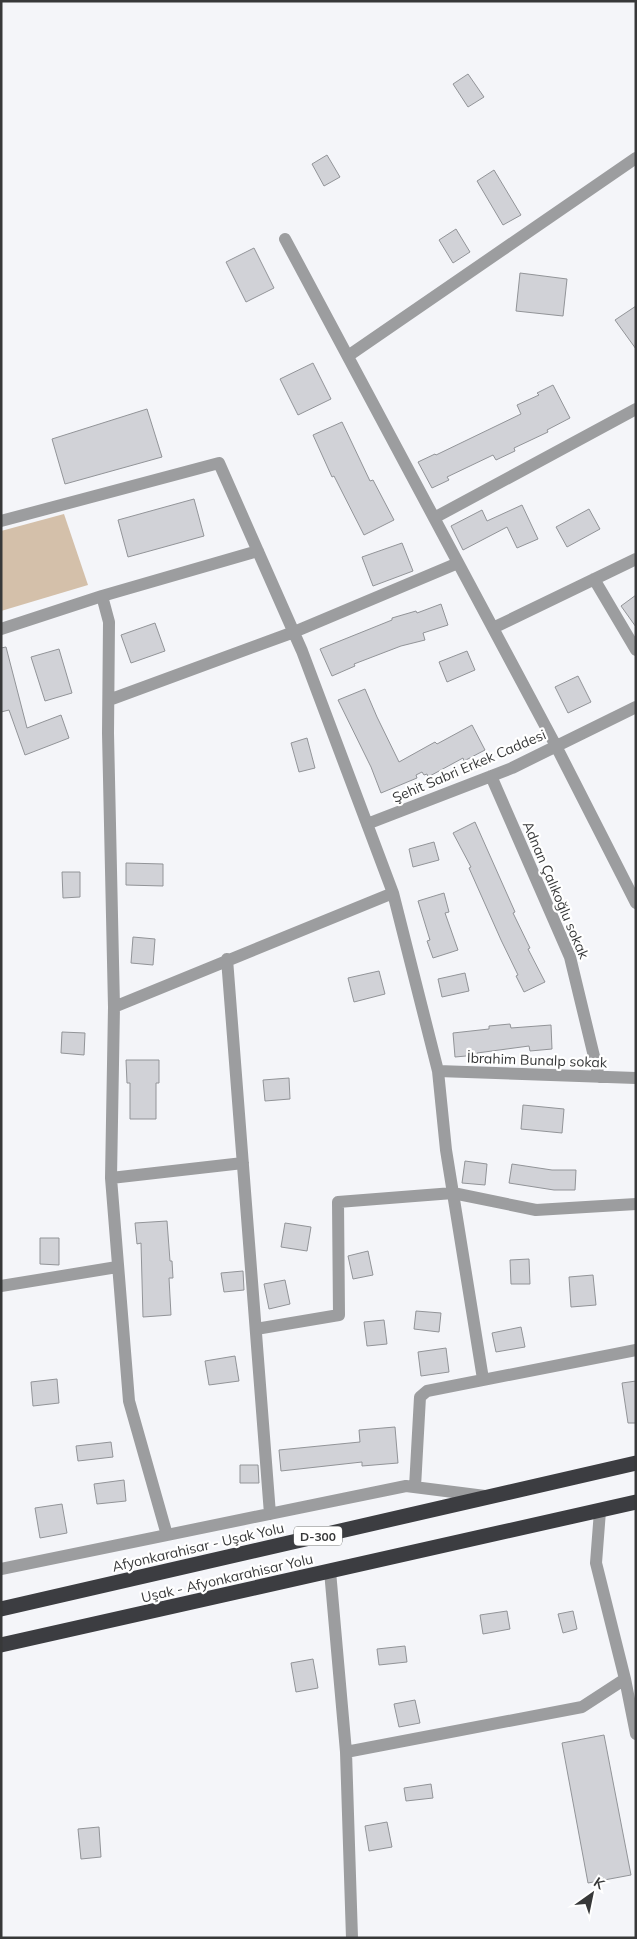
<svg xmlns="http://www.w3.org/2000/svg" width="637" height="1939" font-family="Mulish,sans-serif">
<style>
.green{fill:#d4c0aa}
.building{fill:#d1d2d7;stroke:#929498}
.lines{fill:none;stroke-linecap:round;stroke-linejoin:round}
.minor{stroke:#9c9d9f;stroke-width:12}
.highway{stroke:#3c3d41;stroke-width:15}
.labels{text-anchor:middle;dominant-baseline:central;stroke-width:4.5;stroke-linejoin:round;paint-order:stroke}
.shield{fill:#fff;stroke:#737474;stroke-width:1}
.shield-label{font-size:12px;font-weight:bold;fill:#373839}
.street-label{font-size:14px;fill:#373839;stroke:#fff}
</style>
<rect width="100%" height="100%" fill="#f4f5f9"/>
<path class="green" d="M 64,514 L 88,585 L 1,611 L 1,531 Z"/>
<path class="building" d="M 468,74 L 484,97 L 468,107 L 453,84 Z
M 327,155 L 340,177 L 324,186 L 312,164 Z
M 494,170 L 521,215 L 503,225 L 477,181 Z
M 456,229 L 470,252 L 453,263 L 439,240 Z
M 254,248 L 274,288 L 246,302 L 226,262 Z
M 520,273 L 567,279 L 563,316 L 516,311 Z
M 636,306 L 636,349 L 615,320 Z
M 313,363 L 331,399 L 298,415 L 280,379 Z
M 553,385 L 570,418 L 547,430 L 548,432 L 514,448 L 515,451 L 496,460 L 493,455 L 447,477 L 449,480 L 432,488 L 418,462 L 435,454 L 436,455 L 521,414 L 517,405 L 539,395 L 537,393 Z
M 147,409 L 162,457 L 65,484 L 52,439 Z
M 342,422 L 370,481 L 373,480 L 394,520 L 364,535 L 334,476 L 332,477 L 313,435 Z
M 194,499 L 204,536 L 128,557 L 118,520 Z
M 522,505 L 538,539 L 517,548 L 507,527 L 463,550 L 451,526 L 482,510 L 487,521 Z
M 589,509 L 600,529 L 567,547 L 556,527 Z
M 402,543 L 413,571 L 373,586 L 362,557 Z
M 636,595 L 636,627 L 621,606 Z
M 441,604 L 448,625 L 423,633 L 425,640 L 401,646 L 354,664 L 355,666 L 332,676 L 320,649 L 392,620 L 392,618 L 416,611 L 417,613 Z
M 155,623 L 165,651 L 131,663 L 121,635 Z
M 6,647 L 27,728 L 61,715 L 69,738 L 25,755 L 9,710 L 1,712 L 1,648 Z
M 59,649 L 72,693 L 45,701 L 31,657 Z
M 467,651 L 475,670 L 447,682 L 439,662 Z
M 578,676 L 591,702 L 568,713 L 555,687 Z
M 365,689 L 377,717 L 399,762 L 435,742 L 437,744 L 472,725 L 485,750 L 464,761 L 463,758 L 428,777 L 427,774 L 424,775 L 422,772 L 416,775 L 417,778 L 381,793 L 371,767 L 338,700 Z
M 307,738 L 315,768 L 299,772 L 291,743 Z
M 475,822 L 515,912 L 513,913 L 530,948 L 528,949 L 545,982 L 524,992 L 516,976 L 518,975 L 501,940 L 469,868 L 471,867 L 453,833 Z
M 434,842 L 439,860 L 413,867 L 409,849 Z
M 126,863 L 163,864 L 163,886 L 126,885 Z
M 62,872 L 80,872 L 80,897 L 63,898 Z
M 444,893 L 449,912 L 445,913 L 458,950 L 433,958 L 427,941 L 430,940 L 418,901 Z
M 133,937 L 155,939 L 153,965 L 131,963 Z
M 379,971 L 385,994 L 354,1002 L 348,978 Z
M 465,973 L 469,991 L 442,997 L 438,979 Z
M 510,1024 L 511,1028 L 551,1025 L 552,1049 L 530,1051 L 529,1046 L 477,1053 L 477,1055 L 455,1057 L 453,1033 L 489,1029 L 489,1026 Z
M 62,1032 L 85,1033 L 84,1055 L 61,1053 Z
M 126,1060 L 159,1060 L 159,1083 L 156,1083 L 156,1119 L 130,1119 L 130,1083 L 127,1083 Z
M 289,1078 L 290,1099 L 265,1101 L 263,1080 Z
M 523,1105 L 564,1109 L 562,1133 L 521,1129 Z
M 465,1161 L 487,1164 L 485,1185 L 462,1183 Z
M 512,1164 L 552,1170 L 576,1170 L 575,1190 L 554,1190 L 509,1183 Z
M 167,1221 L 170,1261 L 172,1261 L 173,1278 L 169,1278 L 171,1315 L 143,1317 L 141,1243 L 137,1244 L 135,1223 Z
M 285,1223 L 311,1227 L 307,1251 L 281,1247 Z
M 40,1238 L 59,1238 L 59,1265 L 40,1264 Z
M 368,1251 L 373,1275 L 353,1279 L 348,1256 Z
M 529,1259 L 530,1284 L 511,1284 L 510,1260 Z
M 243,1271 L 244,1290 L 224,1292 L 221,1273 Z
M 593,1275 L 596,1305 L 571,1307 L 569,1277 Z
M 285,1280 L 290,1304 L 269,1309 L 264,1284 Z
M 416,1311 L 441,1313 L 439,1332 L 414,1329 Z
M 384,1320 L 387,1344 L 367,1346 L 364,1322 Z
M 521,1327 L 525,1347 L 496,1352 L 492,1333 Z
M 446,1348 L 449,1372 L 421,1376 L 418,1352 Z
M 235,1356 L 239,1381 L 209,1385 L 205,1361 Z
M 57,1379 L 59,1403 L 33,1406 L 31,1382 Z
M 636,1381 L 636,1423 L 628,1423 L 622,1383 Z
M 395,1427 L 398,1463 L 362,1466 L 362,1462 L 281,1471 L 279,1450 L 360,1442 L 359,1430 Z
M 111,1442 L 113,1457 L 78,1461 L 76,1446 Z
M 240,1465 L 258,1465 L 259,1483 L 240,1483 Z
M 124,1480 L 126,1501 L 97,1504 L 94,1484 Z
M 62,1504 L 67,1533 L 40,1538 L 35,1508 Z
M 507,1611 L 510,1629 L 483,1634 L 480,1615 Z
M 573,1611 L 577,1629 L 563,1633 L 558,1614 Z
M 405,1646 L 407,1662 L 379,1665 L 377,1649 Z
M 313,1659 L 318,1688 L 296,1692 L 291,1663 Z
M 415,1700 L 420,1723 L 399,1727 L 394,1704 Z
M 604,1735 L 631,1875 L 588,1883 L 562,1743 Z
M 431,1784 L 433,1798 L 406,1801 L 404,1788 Z
M 387,1822 L 392,1847 L 369,1851 L 365,1826 Z
M 99,1827 L 101,1857 L 81,1859 L 78,1829 Z"/>
<g class="lines">
<path class="minor" d="M 285,239 L 556,746 L 636,903
M 348,356 L 636,158
M 434,518 L 636,409
M 1,521 L 219,463 L 302,651 L 393,893 L 438,1071 L 446,1150 L 483,1379
M 594,579 L 636,650
M 102,596 L 109,622 L 108,733 L 114,1007 L 111,1178 L 129,1401 L 167,1535
M 493,628 L 636,559
M 1,629 L 102,596 L 258,551
M 109,700 L 294,632 L 458,563
M 491,776 L 570,957 L 599,1077
M 367,824 L 512,768 L 636,707
M 227,959 L 270,1514
M 114,1007 L 393,893
M 438,1071 L 636,1078
M 111,1178 L 243,1163
M 1,1286 L 117,1267
M 256,1329 L 339,1315 L 338,1202 L 453,1193 L 536,1210 L 636,1204
M 415,1487 L 420,1397 L 427,1391 L 636,1350
M 600,1511 L 596,1563 L 625,1679 L 636,1734
M 1,1569 L 406,1486 L 485,1496
M 330,1571 L 346,1752 L 352,1938
M 346,1752 L 582,1707 L 625,1679"/>
<path class="highway" d="M 1,1609 L 636,1463
M 1,1645 L 636,1502"/>
</g>
<g class="labels">
<rect class="shield" x="294" y="1526.5" width="48" height="19" rx="4"/>
<g class="shield-label">
<text x="318" y="1536">D-300</text>
</g>
<g class="street-label">
<text transform="translate(469 766) rotate(-23)">Şehit Sabri Erkek Caddesi</text>
<text transform="translate(556 890) rotate(67)">Adnan Çalıkoğlu sokak</text>
<text transform="translate(537 1060) rotate(2)">İbrahim Bunalp sokak</text>
<text transform="translate(198 1547) rotate(-13)">Afyonkarahisar - Uşak Yolu</text>
<text transform="translate(227 1578) rotate(-13)">Uşak - Afyonkarahisar Yolu</text>
</g>
</g>
<rect width="637" height="1939" fill="none" stroke="#373839" stroke-width="5"/>
<g transform="translate(592 1894) rotate(33)" stroke="#ffffff" stroke-width="4" paint-order="stroke">
<path d="M0-4L9 19L0 12L-9 19Z" fill="#373839"/>
<text y="-8" font-size="14" font-weight="bold" text-anchor="middle" fill="#373839">K</text>
</g>
</svg>
